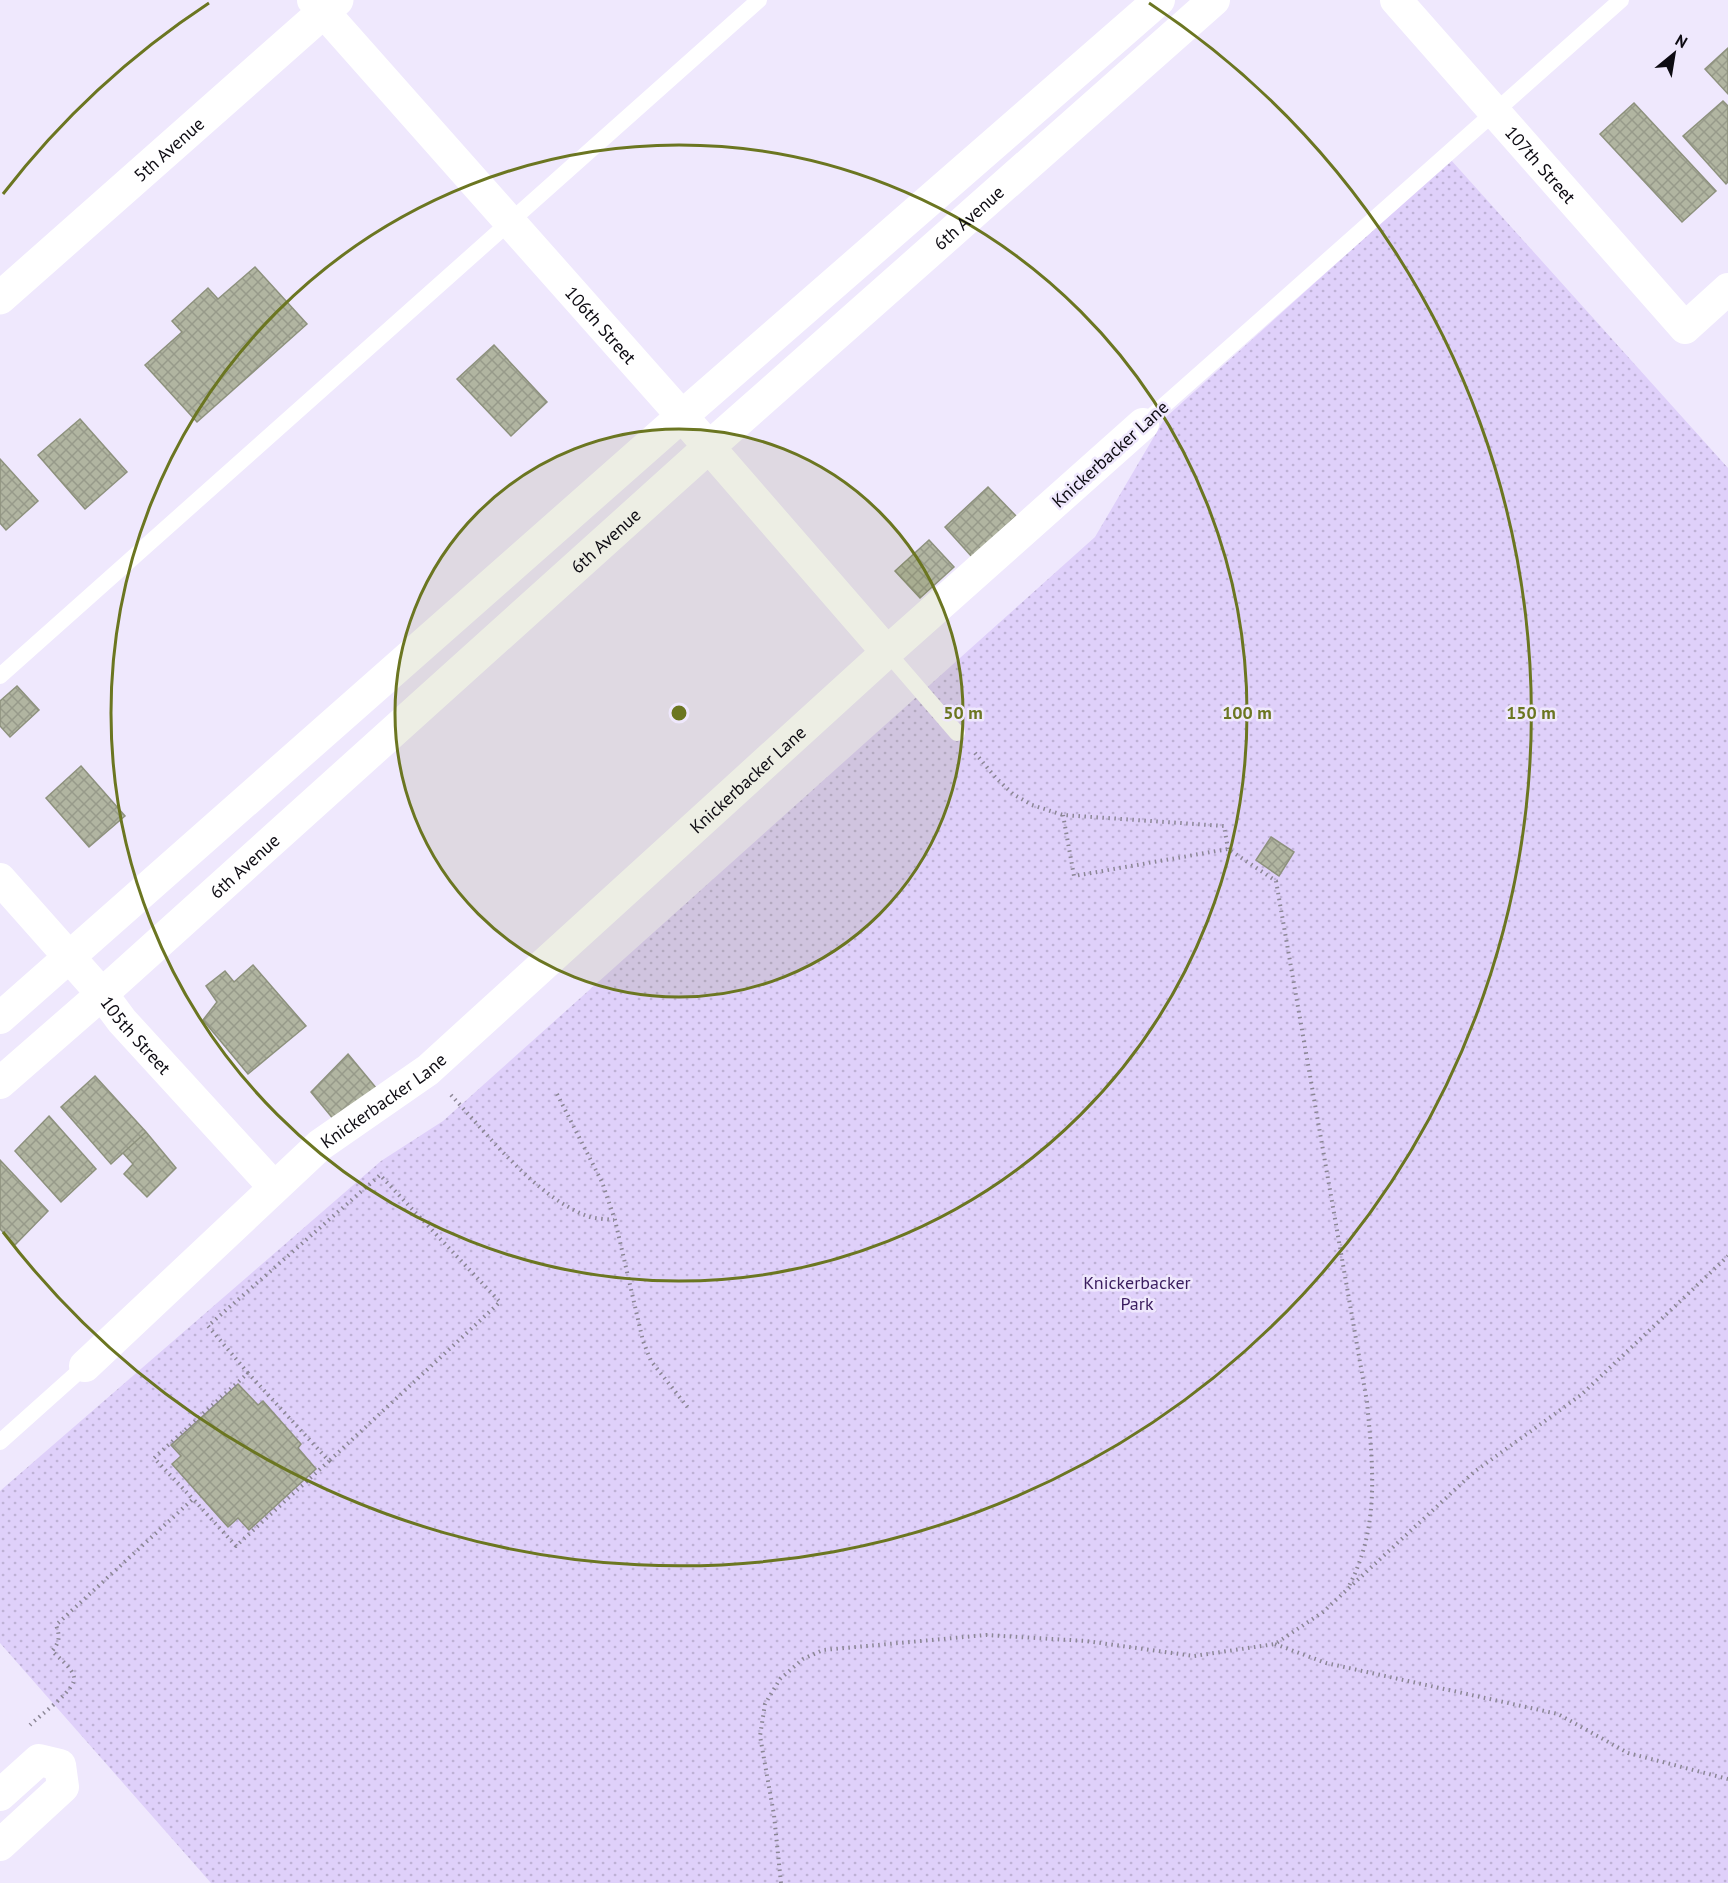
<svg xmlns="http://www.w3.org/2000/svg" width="1728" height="1883" font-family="'PT Sans',sans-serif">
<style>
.park{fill:url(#park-dots)}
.building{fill:url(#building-cross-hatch);stroke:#8d917d;stroke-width:1.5}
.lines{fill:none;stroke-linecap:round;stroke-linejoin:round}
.path{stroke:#8b8695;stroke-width:4;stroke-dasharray:1.5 4.5;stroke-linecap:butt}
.lane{stroke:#fff;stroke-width:16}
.street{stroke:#fff;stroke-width:32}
.secondary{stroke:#fff;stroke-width:33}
.ring{fill:none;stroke:#6b7621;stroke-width:3}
.labels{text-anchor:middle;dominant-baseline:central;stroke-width:5;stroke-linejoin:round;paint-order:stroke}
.street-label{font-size:18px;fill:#0d0b12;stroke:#efe8fd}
.park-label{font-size:18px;fill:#3a1c5e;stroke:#efe8fd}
.centre{fill:#6b7621;stroke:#efe8fd;stroke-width:3}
.ring-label{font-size:18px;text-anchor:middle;font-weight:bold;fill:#6b7621;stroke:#efe8fd;stroke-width:5;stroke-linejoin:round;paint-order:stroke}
</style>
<defs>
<pattern id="park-dots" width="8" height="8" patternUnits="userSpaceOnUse" patternTransform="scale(1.5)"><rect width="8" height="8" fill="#dfd0fa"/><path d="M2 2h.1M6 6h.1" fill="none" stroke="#beb1d5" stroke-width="1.8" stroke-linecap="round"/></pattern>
<pattern id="building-cross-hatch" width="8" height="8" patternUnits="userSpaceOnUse" patternTransform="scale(1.5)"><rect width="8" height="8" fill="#b1b5a1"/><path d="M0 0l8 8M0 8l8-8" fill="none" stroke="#979a8a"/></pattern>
</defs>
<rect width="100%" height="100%" fill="#efe8fd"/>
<path class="park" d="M 1451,160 L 1728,468 L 1728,1883 L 211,1883 L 0,1643 L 0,1491 L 381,1161 L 443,1121 L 1095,537 L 1165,418 Z"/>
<path class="building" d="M 1728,48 L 1728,94 L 1705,69 Z
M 1723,101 L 1728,106 L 1728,182 L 1726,184 L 1683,136 Z
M 1634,103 L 1716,191 L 1682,222 L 1600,134 Z
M 255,267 L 307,324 L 197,422 L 145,365 L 182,332 L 172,321 L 208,288 L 218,299 Z
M 494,345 L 547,402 L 511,436 L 457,379 Z
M 80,419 L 127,472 L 85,509 L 38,455 Z
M 0,459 L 38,501 L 6,530 L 0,523 Z
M 988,487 L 1016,516 L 972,557 L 945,527 Z
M 929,540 L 954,567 L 920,598 L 895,571 Z
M 17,686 L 39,710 L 10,737 L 0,726 L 0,701 Z
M 81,766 L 125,816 L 89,847 L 46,798 Z
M 1271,837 L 1294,852 L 1279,876 L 1256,860 Z
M 253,965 L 306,1026 L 248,1074 L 203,1020 L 217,1002 L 206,986 L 225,971 L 234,982 Z
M 348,1054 L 377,1089 L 339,1126 L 311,1092 Z
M 95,1076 L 146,1132 L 111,1164 L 61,1107 Z
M 49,1116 L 96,1169 L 61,1202 L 15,1151 Z
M 146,1132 L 176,1168 L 147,1197 L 124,1174 L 133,1164 L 123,1153 Z
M 0,1160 L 48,1211 L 15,1245 L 0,1229 Z
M 238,1384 L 258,1405 L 263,1401 L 301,1444 L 298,1448 L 316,1469 L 249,1530 L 238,1518 L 228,1527 L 172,1464 L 181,1456 L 171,1445 Z"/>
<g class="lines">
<path class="path" d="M 975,753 L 996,778 L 1013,794 L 1032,805 L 1063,815 L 1224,826 L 1228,849
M 1063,815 L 1074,876 L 1228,849 L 1276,881 L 1367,1402 C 1373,1467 1380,1526 1349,1586
M 557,1094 L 602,1182 L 615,1220 L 643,1341 L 651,1361 L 689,1409
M 451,1095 C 488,1135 535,1196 587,1216 C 595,1219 606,1219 614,1220
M 248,1373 L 208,1326 L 380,1175 L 500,1302 L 329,1461
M 1275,1644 L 1326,1663 L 1558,1714 L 1628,1753 L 1728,1779
M 30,1725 C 39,1716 77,1689 74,1677 C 72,1668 59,1658 52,1651 C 60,1642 60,1636 56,1625 L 193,1499 L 154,1458 L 248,1373 L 329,1461 L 236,1546 L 193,1499
M 781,1883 L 774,1815 L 760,1736 L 765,1704 L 780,1679 L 803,1659 L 823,1650 L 986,1635 L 1086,1641 L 1194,1656 L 1275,1644 L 1323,1612 L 1474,1472 L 1581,1395 L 1728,1256"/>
<path class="lane" d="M 1143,424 L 1621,0
M 887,652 L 957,733
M 0,676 L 759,0
M 0,1442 L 85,1366"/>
<g class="street">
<path id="s1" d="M 313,0 L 682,416 L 887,652"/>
<path id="s2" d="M 1396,0 L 1685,328 L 1728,289"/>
<path id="s3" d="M 0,879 L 102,994 L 122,1021 L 274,1187"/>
<path d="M 0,1018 L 682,416 L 1159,0"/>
<path id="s4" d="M 0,1083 L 102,994 L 709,447 L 1214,0"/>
<path id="s5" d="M 85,1366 L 320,1145 L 428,1070 L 887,652 L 1143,424"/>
<path d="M 0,1795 L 39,1760 L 60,1765 L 63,1787 L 0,1845"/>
</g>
<path class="secondary" id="s6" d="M 0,298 L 337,0"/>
</g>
<circle cx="679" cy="713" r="284" fill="#6b7621" fill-opacity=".12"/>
<g class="ring">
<circle cx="679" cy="713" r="284"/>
<circle cx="679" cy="713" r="568"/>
<path d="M3 194A852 852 0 0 1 209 3M1149 3A852 852 0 1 1 3 1232"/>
</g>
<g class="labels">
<g class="street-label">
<text stroke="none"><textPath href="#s6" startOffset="225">5th Avenue</textPath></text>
<text stroke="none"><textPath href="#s2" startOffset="219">107th Street</textPath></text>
<text stroke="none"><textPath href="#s4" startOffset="1299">6th Avenue</textPath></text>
<text stroke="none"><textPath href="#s1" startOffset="434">106th Street</textPath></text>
<text transform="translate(1110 454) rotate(-42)">Knickerbacker Lane</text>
<text stroke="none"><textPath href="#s4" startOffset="813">6th Avenue</textPath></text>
<text stroke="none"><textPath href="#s5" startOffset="886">Knickerbacker Lane</textPath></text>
<text stroke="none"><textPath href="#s4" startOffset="327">6th Avenue</textPath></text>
<text stroke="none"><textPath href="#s3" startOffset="207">105th Street</textPath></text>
<text stroke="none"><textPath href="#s5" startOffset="400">Knickerbacker Lane</textPath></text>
</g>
<g class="park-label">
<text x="1137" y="1282">Knickerbacker<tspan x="1137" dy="21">Park</tspan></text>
</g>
</g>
<circle cx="679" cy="713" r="9" class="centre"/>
<g class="ring-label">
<text x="963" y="719">50 m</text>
<text x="1247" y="719">100 m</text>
<text x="1531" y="719">150 m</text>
</g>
<g transform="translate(1674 54) rotate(30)" stroke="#efe8fd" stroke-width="4.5" paint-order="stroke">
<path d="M0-4.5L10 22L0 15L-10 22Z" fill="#0d0b12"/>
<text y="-9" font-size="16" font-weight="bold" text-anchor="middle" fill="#0d0b12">N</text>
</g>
</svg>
